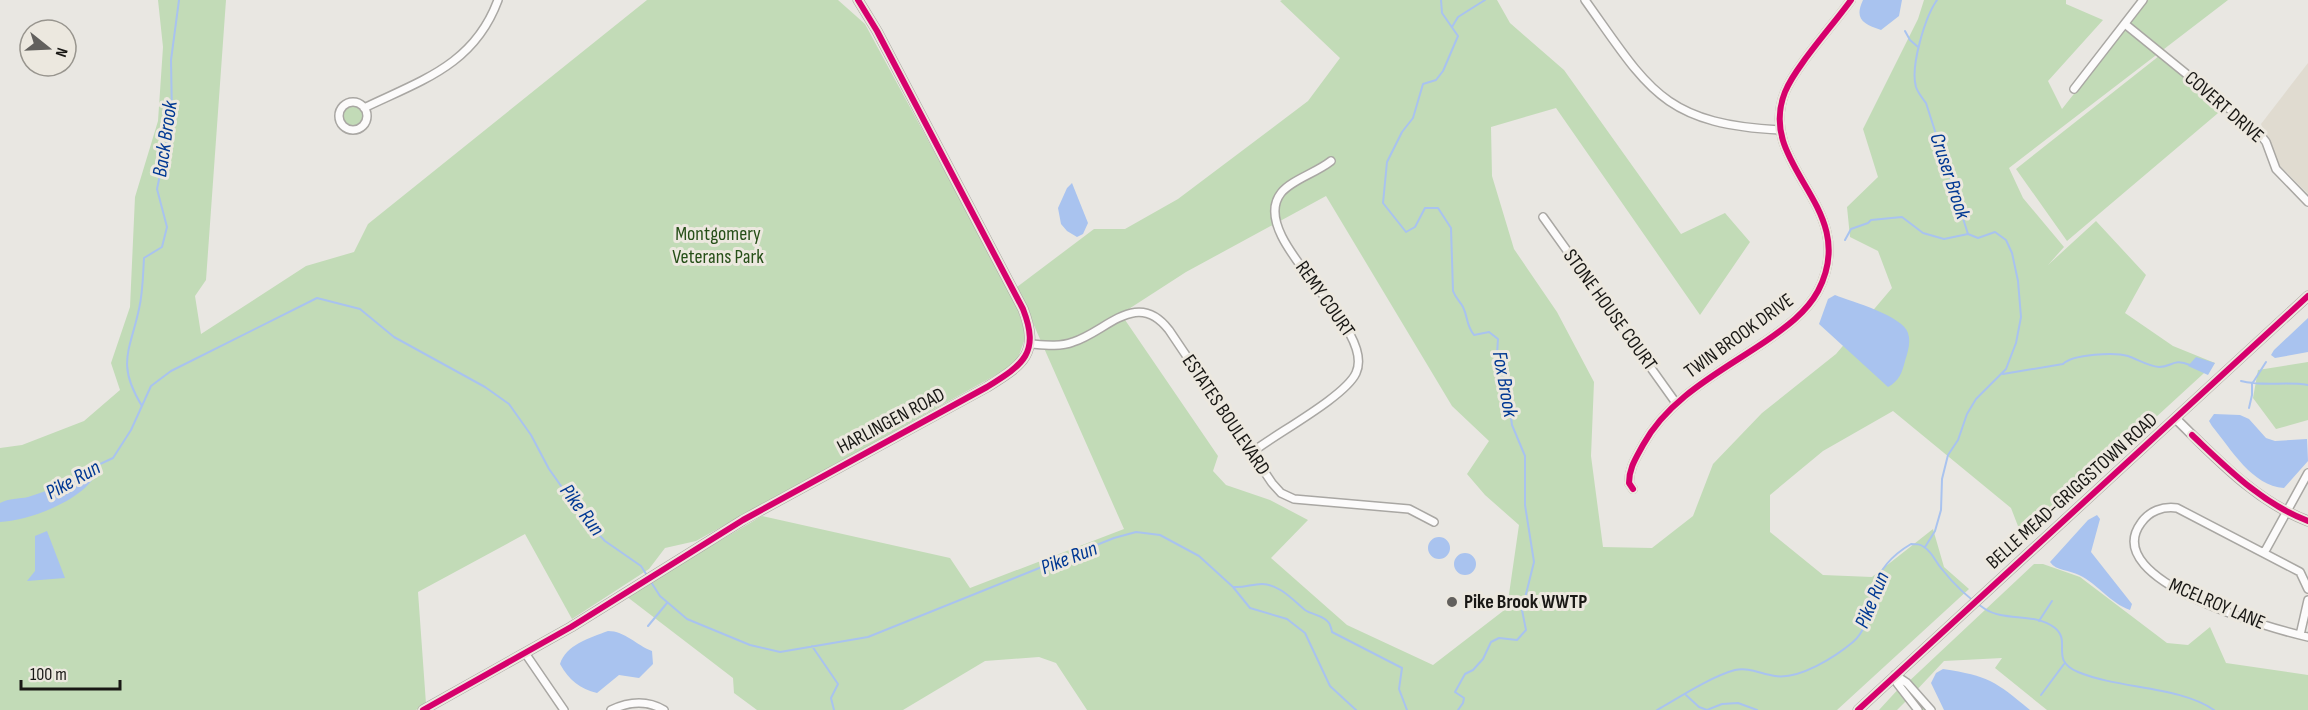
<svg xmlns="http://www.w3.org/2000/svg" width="2308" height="710" font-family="'Sofia Sans Condensed',sans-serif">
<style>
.built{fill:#e0dbd0}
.green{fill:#c2dbb7;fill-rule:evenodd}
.water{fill:#a9c3ef}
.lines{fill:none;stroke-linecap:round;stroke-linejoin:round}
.stream{stroke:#a9c3ef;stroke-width:2}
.minor-casing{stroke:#a9a7a3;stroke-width:10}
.tertiary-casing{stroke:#a9a7a3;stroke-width:11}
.minor{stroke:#fcfbfb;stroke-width:7}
.tertiary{stroke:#fcfbfb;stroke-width:8}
.cycleway-casing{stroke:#ece8df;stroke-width:10}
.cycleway{stroke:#d6006c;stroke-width:6}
.poi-dot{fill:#62605d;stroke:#ece8df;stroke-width:2}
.labels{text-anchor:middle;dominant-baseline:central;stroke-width:6;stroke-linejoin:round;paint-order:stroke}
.street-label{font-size:20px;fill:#191815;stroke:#ece8df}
.park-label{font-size:20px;fill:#264f18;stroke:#ece8df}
.poi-label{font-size:20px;font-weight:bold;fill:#191815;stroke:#ece8df;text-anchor:start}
.water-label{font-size:21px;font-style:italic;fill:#003893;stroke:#ece8df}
</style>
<rect width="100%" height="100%" fill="#e9e7e2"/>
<path class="built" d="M 2308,63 L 2308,194 L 2276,162 L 2261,124 Z"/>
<path class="green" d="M 158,0 L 226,0 L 206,280 L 195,296 L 201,334 L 306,266 L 354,252 L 368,224 L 647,0 L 838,0 L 865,24 L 1015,301 L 1026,336 L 1018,358 L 1005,370 L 696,541 L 665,548 L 649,569 L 572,619 L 525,534 L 418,592 L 426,704 L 416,710 L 0,710 L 0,448 L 22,445 L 84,421 L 120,390 L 111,363 L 130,307 L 135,197 L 158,121 L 163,47 Z
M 1282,0 L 1497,0 L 1510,23 L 1564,70 L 1681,234 L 1725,213 L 1750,242 L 1700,315 L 1556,108 L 1491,127 L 1492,176 L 1514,249 L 1557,312 L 1594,382 L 1591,456 L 1603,547 L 1652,548 L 1693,516 L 1713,464 L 1762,413 L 1836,354 L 1892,288 L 1878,251 L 1850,237 L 1847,207 L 1878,177 L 1863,129 L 1918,19 L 1924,0 L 2066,0 L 2066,4 L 2103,20 L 2048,81 L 2062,109 L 2148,0 L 2228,0 L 2009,168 L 2023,198 L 2064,247 L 2048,265 L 2096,221 L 2146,275 L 2125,313 L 2173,346 L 2215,363 L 2023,539 L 2011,508 L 1893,411 L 1823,451 L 1770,495 L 1770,532 L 1823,575 L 1872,577 L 1933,529 L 1944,567 L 1969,589 L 1837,710 L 1087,710 L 1056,663 L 1039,657 L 985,661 L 903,710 L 757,710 L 734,693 L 733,678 L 626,596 L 762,516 L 950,558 L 970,588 L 1124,529 L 1017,287 L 1094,229 L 1125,229 L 1178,199 L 1308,101 L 1340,58 L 1280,1 ZM 1326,196 L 1452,406 L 1489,441 L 1467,474 L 1485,495 L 1519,525 L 1507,608 L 1433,665 L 1347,625 L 1271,558 L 1308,520 L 1270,500 L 1226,485 L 1213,471 L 1218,456 L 1121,314 L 1186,272 Z
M 2159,56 L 2224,108 L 2067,241 L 2016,169 Z
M343 116a11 11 0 1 1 22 0a11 11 0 1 1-22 0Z
M 2308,362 L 2308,420 L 2276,429 L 2253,398 L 2258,370 Z
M 2034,564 L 2043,564 L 2080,577 L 2167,643 L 2188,645 L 2210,627 L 2226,663 L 2308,675 L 2308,710 L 2047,710 L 1995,668 L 2002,658 L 1944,661 L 1913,694 L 1925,710 L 1922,710 L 1911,696 L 1897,710 L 1879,710 L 1902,685 L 1905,685 Z"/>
<path class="water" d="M 1863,0 L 1902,0 L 1899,16 L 1881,30 C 1863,24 1854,19 1863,0 Z
M 1072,183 L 1088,223 L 1083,234 L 1077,237 L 1067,231 L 1061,224 L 1058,208 L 1067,188 Z
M 1835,295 C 1853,302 1903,316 1908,333 C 1911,342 1908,352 1905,361 C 1902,373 1899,381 1888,387 L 1819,324 L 1828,299 Z
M 2308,318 L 2308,352 L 2275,358 L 2271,355 L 2274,350 Z
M 2196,357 L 2215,363 L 2208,375 L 2188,366 Z
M 2214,414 L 2240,415 L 2249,419 L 2266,438 L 2275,441 L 2307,439 L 2308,461 L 2284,488 C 2252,486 2231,449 2212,426 L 2209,421 Z
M 92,464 L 100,464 C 94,497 30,521 0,522 L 0,503 C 9,498 19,499 28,497 C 50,490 76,480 92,464 Z
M 2097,515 L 2100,519 L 2091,552 L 2132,604 L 2130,610 C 2110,603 2098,584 2079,575 C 2070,570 2056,571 2050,562 L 2088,520 Z
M 47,531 L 65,578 L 27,581 L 35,571 L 35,536 Z
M1428 548a11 11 0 1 1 22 0a11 11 0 1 1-22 0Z
M1454 564a11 11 0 1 1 22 0a11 11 0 1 1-22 0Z
M 608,631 C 625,631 636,645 652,651 L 653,664 L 639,678 L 619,675 L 597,693 C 580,689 569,680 560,664 C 566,645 589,638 608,631 Z
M 1943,669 C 1989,676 1995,681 2030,710 L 1944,710 L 1931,683 L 1936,673 Z"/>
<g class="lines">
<path class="stream" d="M 1441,0 L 1442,13 L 1458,36 L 1443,71 L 1436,80 L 1423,84 L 1413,118 L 1402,132 L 1387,162 L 1383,203 L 1406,232 L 1415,227 L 1425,208 L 1438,208 L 1451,228 L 1453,291 C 1456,299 1460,301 1463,307 C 1468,317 1466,325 1474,335 L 1489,332 L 1498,339 L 1497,354 L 1508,396 L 1512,425 L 1525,456 L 1525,505 L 1534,562 L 1522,610 L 1526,630 L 1517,640 L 1499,638 L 1491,642 L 1483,659 L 1473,670 L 1465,674 L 1455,692 L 1464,698 L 1463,703 L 1458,710
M 1452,27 L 1458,17 L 1485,0
M 1905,31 L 1910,40 L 1918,47
M 1845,240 L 1851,229 L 1868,223 L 1871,220 L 1902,217 L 1923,233 L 1944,239 L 1968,234
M 2003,374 L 2063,364 C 2073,354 2115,352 2128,356 C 2137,359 2148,366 2159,367 C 2172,367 2173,358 2190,365
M 2241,381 C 2264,387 2285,381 2308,385
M 142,406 C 116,364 130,351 139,309 C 143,292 143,274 144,258 L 162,247 L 167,227 L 157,189 L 172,117 L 171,60 L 179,0
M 2249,408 L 2252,395 L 2252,384 L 2266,362
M 98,465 L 113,458 L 131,430 L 151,386 L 171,371 L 317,298 L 360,309 L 394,337 L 485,387 L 509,404 L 531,435 L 549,469 L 586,521 L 605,541 L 641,566 L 648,577
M 1925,547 L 1935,531 L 1941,510 L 1942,479 L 1948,455 L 1958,440 L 1967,414 L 1976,399 L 2006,369 L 2016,343 L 2021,317 L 2018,281 L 2012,253 L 2006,240 L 1995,232 L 1978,238 L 1968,234 L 1926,103 C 1923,99 1918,93 1916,87 C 1910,67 1925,17 1937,0
M 651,582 L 660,596 L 687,619 L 750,645 L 780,652 L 868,637 L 1114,538 L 1136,532 L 1160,535 L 1199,556 L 1233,587 L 1250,608 L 1287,619 L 1305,633 L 1330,686 L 1356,710
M 1234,587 C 1244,588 1252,584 1262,584 C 1279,584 1293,600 1305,610 C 1312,615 1324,615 1329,623 C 1330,624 1332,631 1332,632 L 1402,668 L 1399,689 L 1407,710
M 2039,621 L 2052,601
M 648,626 L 667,603
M 812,646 L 838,684 L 831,698 L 834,710
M 1686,695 L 1699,707 L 1707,710 L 1722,704 L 1738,703 L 1757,710
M 2041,695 L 2064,664
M 1657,710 C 1678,698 1712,676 1735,670 C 1749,667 1761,674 1775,676 C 1799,680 1835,657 1853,642 C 1870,627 1867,607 1874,588 C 1880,567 1894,554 1911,544 C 1917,544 1920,544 1924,547 C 1933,553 1935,561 1941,568 C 1952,582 1969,599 1985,609 C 2005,622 2035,612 2055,628 C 2072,642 2049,660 2078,672 C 2119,689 2179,686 2214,710"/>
<defs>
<path id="minor" d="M 1585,0 C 1648,88 1662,124 1780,130
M 2125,24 L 2259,133 L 2266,142 L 2276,169 L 2308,202
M 2074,89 L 2143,0
M339 116a14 14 0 1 1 28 0a14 14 0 1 1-28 0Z
M 364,108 C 422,80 474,65 498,0
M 1543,217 L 1676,403
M 1031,344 C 1044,345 1060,347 1073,342 C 1106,332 1137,288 1169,330 L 1272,483 L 1281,493 L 1294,499 L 1409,509 L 1434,522
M 1251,453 C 1275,434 1345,397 1356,373 C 1378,326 1245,239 1281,193 C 1291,180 1316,173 1331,161
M 1633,489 L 1629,483 C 1629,468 1636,458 1643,445 C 1669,397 1722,371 1766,341 C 1786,327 1806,313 1818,291 C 1862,207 1755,167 1785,92 C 1795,67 1834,24 1851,0
M 2264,553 L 2308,473
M 2308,589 L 2300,572 L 2177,508 C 2163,506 2149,511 2141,523 C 2098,581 2273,629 2308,637
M 2300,635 L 2308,600
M 525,653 L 564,710
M 1895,675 L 1907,683 L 1931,710
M 1895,675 L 1897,683 L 1918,710
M 611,710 C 628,702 647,700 664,710"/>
<path id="tertiary" d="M 2176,419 C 2216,458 2255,501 2308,521
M 423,710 L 571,627 L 743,520 L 987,387 C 1024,364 1040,353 1023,309 L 877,31 L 858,0
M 1858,710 L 2308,296"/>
</defs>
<use href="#minor" class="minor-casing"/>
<use href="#tertiary" class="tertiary-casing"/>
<use href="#minor" class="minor"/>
<use href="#tertiary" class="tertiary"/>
<defs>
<path id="cycleway" d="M 2192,435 C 2227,468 2261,503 2308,521
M 1633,489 L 1629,483 C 1629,468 1636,458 1643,445 C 1669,397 1722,371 1766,341 C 1786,327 1806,313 1818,291 C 1862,207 1755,167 1785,92 C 1795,67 1834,24 1851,0
M 423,710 L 571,627 L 743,520 L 987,387 C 1024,364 1040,353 1023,309 L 877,31 L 858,0
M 1858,710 L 2308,296"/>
</defs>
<use href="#cycleway" class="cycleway-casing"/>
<use href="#cycleway" class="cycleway"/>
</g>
<circle class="poi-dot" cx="1452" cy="602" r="6"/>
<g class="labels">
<g class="street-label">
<text transform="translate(2224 107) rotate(41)">COVERT DRIVE</text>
<text transform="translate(1325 299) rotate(55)">REMY COURT</text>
<text transform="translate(1610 310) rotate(54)">STONE HOUSE COURT</text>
<text transform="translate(1739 336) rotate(-36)">TWIN BROOK DRIVE</text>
<text transform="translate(1226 415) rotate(56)">ESTATES BOULEVARD</text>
<text transform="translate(891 421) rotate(-28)">HARLINGEN ROAD</text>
<text transform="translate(2072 491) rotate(-42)">BELLE MEAD-GRIGGSTOWN ROAD</text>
<text transform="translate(2217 604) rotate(23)">MCELROY LANE</text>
</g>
<g class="park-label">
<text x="718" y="234">Montgomery<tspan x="718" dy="23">Veterans Park</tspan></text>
</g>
<g class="poi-label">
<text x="1464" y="602">Pike Brook WWTP</text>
</g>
<g class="water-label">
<text transform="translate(165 139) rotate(-82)">Back Brook</text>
<text transform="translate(1950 176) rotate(72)">Cruser Brook</text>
<text transform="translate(1505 384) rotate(80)">Fox Brook</text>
<text transform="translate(73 480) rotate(-29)">Pike Run</text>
<text transform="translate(582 510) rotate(53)">Pike Run</text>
<text transform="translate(1069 558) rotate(-21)">Pike Run</text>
<text transform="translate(1872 600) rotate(-68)">Pike Run</text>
</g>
</g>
<g transform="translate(48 48) rotate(108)"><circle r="28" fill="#ece8df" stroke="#98958e" stroke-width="1.5"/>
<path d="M0-4.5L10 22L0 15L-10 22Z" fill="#62605d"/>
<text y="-9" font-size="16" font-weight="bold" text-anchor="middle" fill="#191815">N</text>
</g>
<path d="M21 680v9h99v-9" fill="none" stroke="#191815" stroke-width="3"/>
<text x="30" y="680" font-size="18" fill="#191815" stroke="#ece8df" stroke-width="4.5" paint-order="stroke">100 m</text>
</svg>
